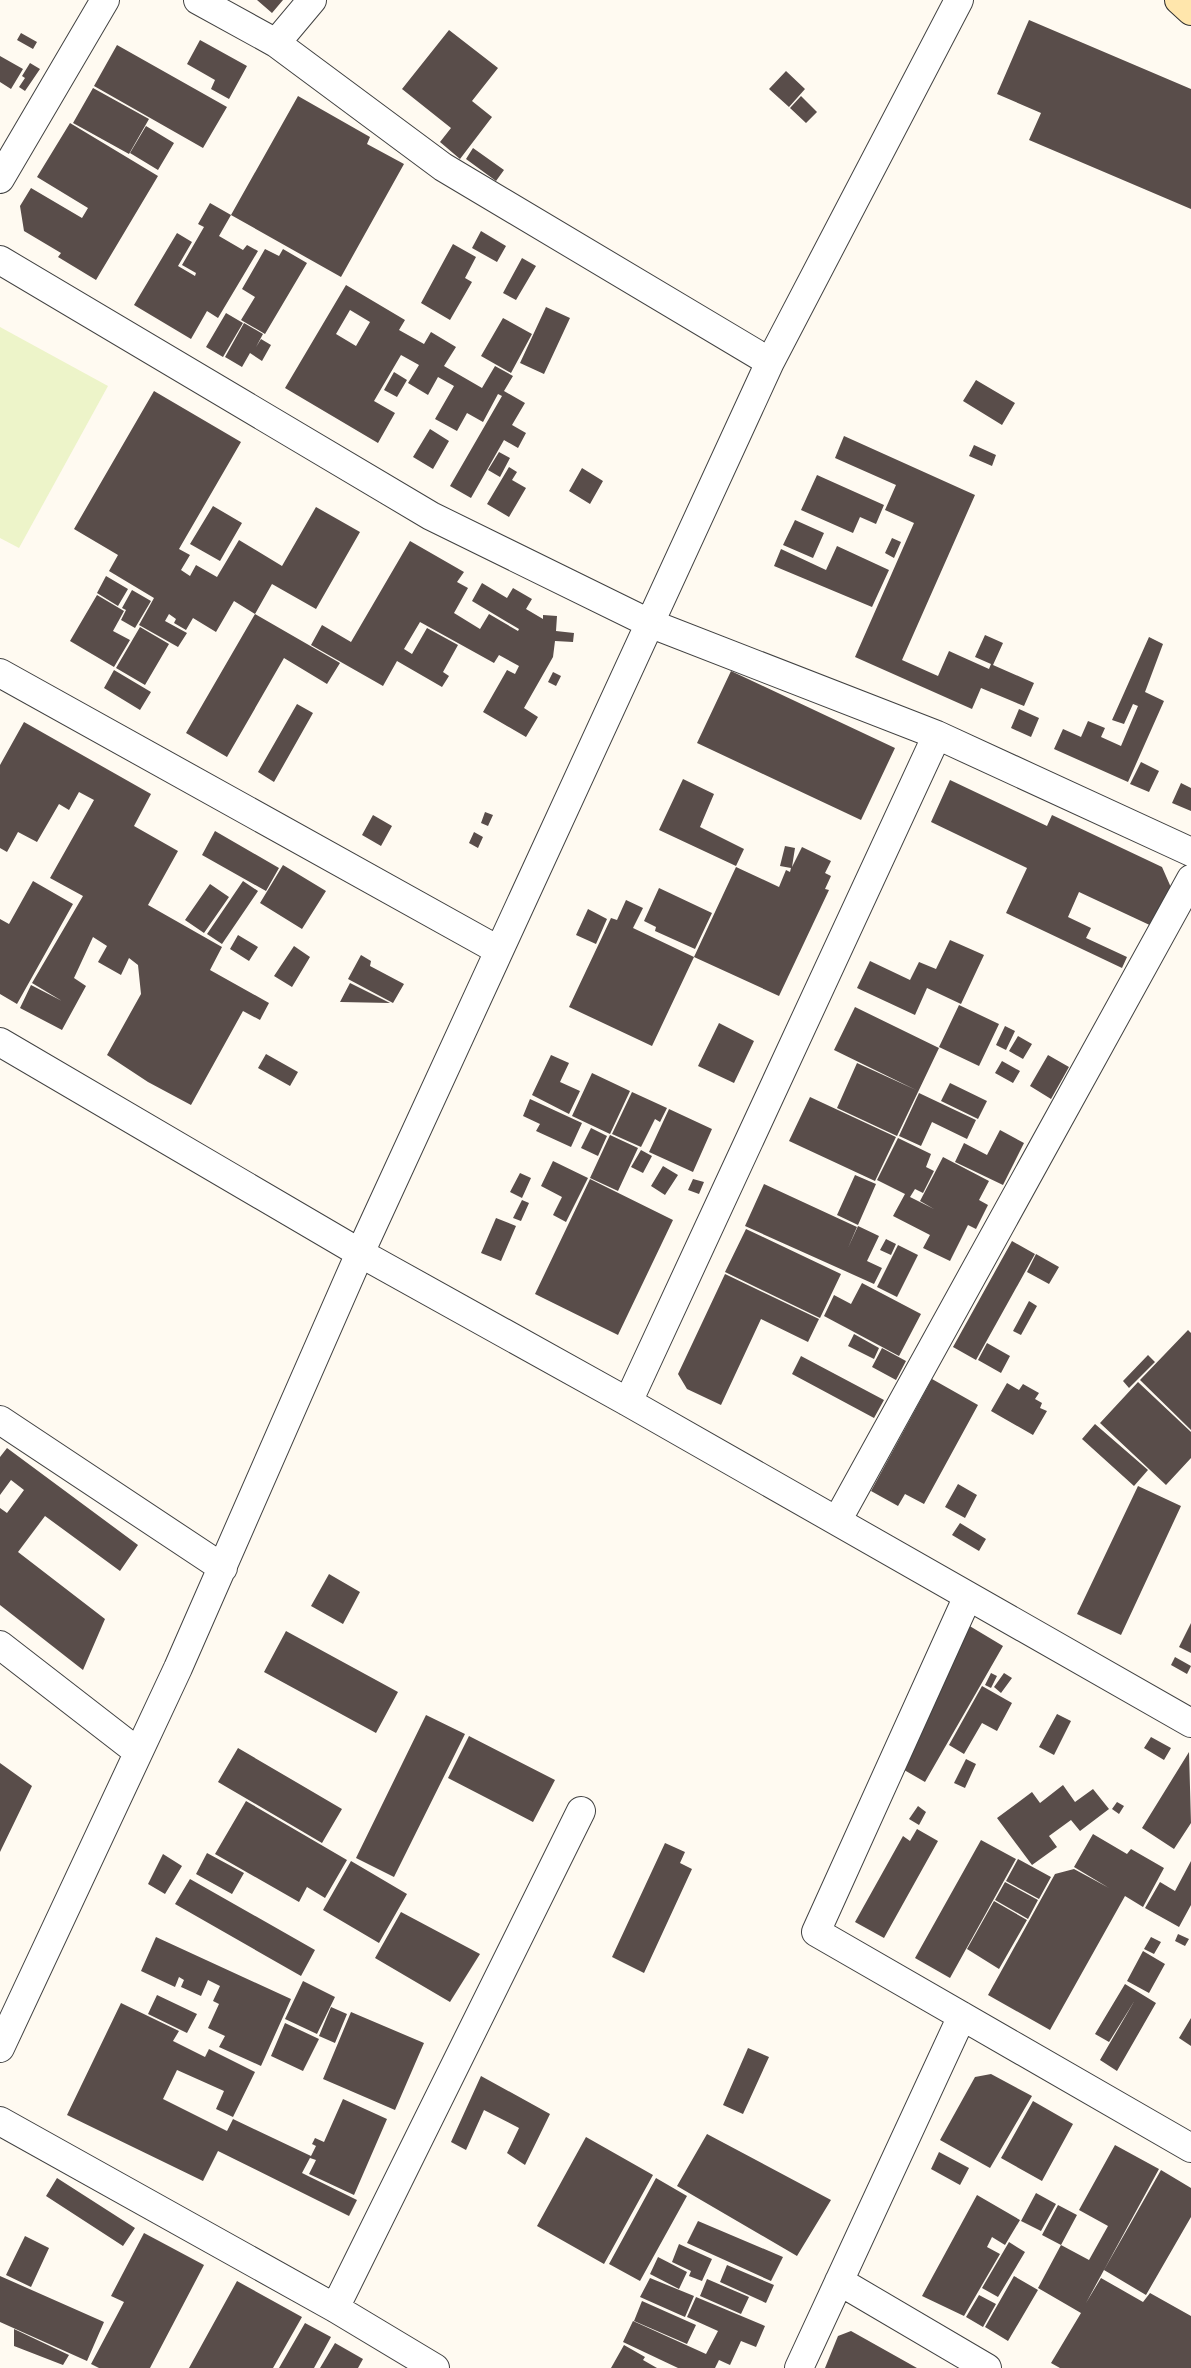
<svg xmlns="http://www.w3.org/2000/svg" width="1191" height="2368" font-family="'Zilla Slab',serif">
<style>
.pitch{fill:#edf4c9}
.building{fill:#594d4a;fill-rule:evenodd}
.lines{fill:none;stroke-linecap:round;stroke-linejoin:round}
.street-casing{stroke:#424242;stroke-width:30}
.secondary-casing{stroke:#313131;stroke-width:30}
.street{stroke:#fff;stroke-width:28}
.secondary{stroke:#ffe6ac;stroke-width:28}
</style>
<rect width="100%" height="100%" fill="#fffaf1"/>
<path class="pitch" d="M 0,327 L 108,386 L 19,548 L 0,538 Z"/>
<path class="building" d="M 257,0 L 283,0 L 272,13 Z
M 1029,20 L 1191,89 L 1191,209 L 1029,140 L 1041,113 L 997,94 Z
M 449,30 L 498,68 L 472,101 L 492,117 L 460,159 L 440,142 L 451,128 L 402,89 Z
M 21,33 L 37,42 L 33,49 L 17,40 Z
M 200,40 L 247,66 L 229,99 L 211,89 L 215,80 L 187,64 Z
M 117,45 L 227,107 L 203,148 L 94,86 Z
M 0,56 L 23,69 L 11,89 L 0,82 Z
M 30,63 L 40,69 L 25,91 L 19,87 L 25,78 L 22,76 Z
M 786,71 L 805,89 L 789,107 L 769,89 Z
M 93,88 L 149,119 L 129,154 L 73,123 Z
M 298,96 L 370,137 L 367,144 L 404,164 L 341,277 L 231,215 Z
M 801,96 L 817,112 L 806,123 L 790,108 Z
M 70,123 L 158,176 L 96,280 L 58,257 L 61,253 L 24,231 L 20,206 L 31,188 L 82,218 L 88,208 L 37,177 Z
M 146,126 L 174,143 L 158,170 L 130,153 Z
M 473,148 L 504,170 L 496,181 L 466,159 Z
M 210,203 L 231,215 L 219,236 L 243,250 L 247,245 L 258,251 L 218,318 L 207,311 L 191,339 L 134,305 L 177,233 L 192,242 L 178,266 L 195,276 L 196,273 L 182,265 L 204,227 L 198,224 Z
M 481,231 L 506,246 L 497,262 L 472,248 Z
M 453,244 L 476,257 L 465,278 L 472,282 L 450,320 L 421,303 Z
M 265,249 L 279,256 L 283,249 L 307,263 L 265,334 L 241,320 L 255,297 L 242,289 Z
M 522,258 L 536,266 L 516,300 L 503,293 Z
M 346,285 L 405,320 L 399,330 L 424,344 L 431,332 L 456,347 L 444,366 L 482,388 L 495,366 L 513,376 L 504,391 L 525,403 L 512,425 L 526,433 L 518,448 L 504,440 L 471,498 L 450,486 L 502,396 L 498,394 L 483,422 L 467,413 L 457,431 L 435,419 L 454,386 L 438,377 L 428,395 L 408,383 L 419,365 L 401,355 L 374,401 L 395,413 L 378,443 L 285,388 ZM 350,310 L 370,322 L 356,346 L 336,334 Z
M 546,307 L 570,318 L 544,374 L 520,363 Z
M 226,313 L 243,323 L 223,357 L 206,347 Z
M 503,318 L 532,334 L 511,373 L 481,356 Z
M 244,323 L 263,334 L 256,347 L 261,339 L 271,345 L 262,361 L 250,353 L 242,367 L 225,357 Z
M 394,372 L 407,380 L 397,397 L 384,390 Z
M 976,380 L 1015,403 L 1002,425 L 963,401 Z
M 154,391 L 241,442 L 179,549 L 190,555 L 181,570 L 190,576 L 196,565 L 217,577 L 239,540 L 282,566 L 316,507 L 360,532 L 316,609 L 272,584 L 255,614 L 340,663 L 327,684 L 284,658 L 227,757 L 186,733 L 255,614 L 234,601 L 216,632 L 193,618 L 186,630 L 174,623 L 176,619 L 169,614 L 165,621 L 187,633 L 178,647 L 139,625 L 154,598 L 109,571 L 118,555 L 74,529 Z
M 430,429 L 449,441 L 433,469 L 413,457 Z
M 844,436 L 975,495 L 902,660 L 938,676 L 949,651 L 989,669 L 991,664 L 975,657 L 985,635 L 1003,643 L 993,665 L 1034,683 L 1024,706 L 981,688 L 972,709 L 855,657 L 914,523 L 885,510 L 896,485 L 835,458 Z
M 974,445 L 996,455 L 992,466 L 969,456 Z
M 499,452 L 510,458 L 500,477 L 488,470 Z
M 509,467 L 517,472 L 512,480 L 526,488 L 509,517 L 487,504 Z
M 582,468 L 603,481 L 590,504 L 569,491 Z
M 817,475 L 884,505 L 876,524 L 860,517 L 853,533 L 801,510 Z
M 213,506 L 242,523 L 220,561 L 190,544 Z
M 795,520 L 824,533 L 813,558 L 783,545 Z
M 892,538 L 901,542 L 894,558 L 885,553 Z
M 410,541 L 464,572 L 457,582 L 468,588 L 454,613 L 480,629 L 489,614 L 518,631 L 519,629 L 472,601 L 482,583 L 507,598 L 513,588 L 532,599 L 526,609 L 543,619 L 543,615 L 557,616 L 556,631 L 574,633 L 573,642 L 555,641 L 553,657 L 524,708 L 538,717 L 526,737 L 483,712 L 507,670 L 515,674 L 519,666 L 499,655 L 494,663 L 420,622 L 404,649 L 412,654 L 427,628 L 458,645 L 443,672 L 449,676 L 442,687 L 397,661 L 383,686 L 311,645 L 322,625 L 351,642 Z
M 837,546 L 889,570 L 872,607 L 774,566 L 781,549 L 826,570 Z
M 106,576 L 128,589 L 118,606 L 97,593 Z
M 132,590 L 151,601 L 135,628 L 121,620 L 126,610 L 122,608 Z
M 97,595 L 124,611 L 113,631 L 130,640 L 114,667 L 70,641 Z
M 140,627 L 169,644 L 145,685 L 116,668 Z
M 1149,637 L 1163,644 L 1145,692 L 1164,701 L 1128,782 L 1054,749 L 1063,729 L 1081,737 L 1088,721 L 1105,728 L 1101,737 L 1121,746 L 1138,706 L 1133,704 L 1124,724 L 1112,720 Z
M 114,670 L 151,692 L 140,710 L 104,688 Z
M 731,671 L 895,748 L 861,820 L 697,743 Z
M 553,672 L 561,676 L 556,686 L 548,682 Z
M 297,704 L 313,713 L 274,782 L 258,772 Z
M 1019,709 L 1039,718 L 1031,737 L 1011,728 Z
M 24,722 L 151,794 L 134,826 L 178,851 L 148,905 L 222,947 L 210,970 L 269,1003 L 260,1020 L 243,1011 L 191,1105 L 148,1082 L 107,1055 L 141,994 L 138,965 L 129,958 L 121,975 L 98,962 L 107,946 L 93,937 L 74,978 L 86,986 L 62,1030 L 20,1008 L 31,985 L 62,1001 L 32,983 L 83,896 L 50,878 L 94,800 L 79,792 L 69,810 L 59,804 L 37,842 L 18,832 L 7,852 L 0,848 L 0,765 Z
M 1141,762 L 1159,771 L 1149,792 L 1130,784 Z
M 683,779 L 714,794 L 700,827 L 744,849 L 736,866 L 659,830 Z
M 950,780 L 1047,826 L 1052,815 L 1162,867 L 1173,892 L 1156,928 L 1079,892 L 1068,917 L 1091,928 L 1086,938 L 1127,957 L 1122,968 L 1006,913 L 1027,868 L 931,822 Z
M 1181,783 L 1191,788 L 1191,811 L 1172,803 Z
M 485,812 L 493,815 L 488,826 L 481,823 Z
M 373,815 L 392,826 L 381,846 L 362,835 Z
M 215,831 L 279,868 L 266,891 L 202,855 Z
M 474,832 L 483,837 L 478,848 L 469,843 Z
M 785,846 L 795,848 L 792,867 L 802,847 L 831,861 L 825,873 L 831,876 L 825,889 L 829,890 L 779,996 L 694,957 L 736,867 L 779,887 L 786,870 L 790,872 L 791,868 L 780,866 Z
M 283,865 L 326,891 L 302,929 L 260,903 Z
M 33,881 L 73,904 L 17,1004 L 0,994 L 0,919 L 9,924 Z
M 243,881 L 258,891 L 222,944 L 207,934 Z
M 210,884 L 229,897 L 204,933 L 185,920 Z
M 659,888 L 712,913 L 695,949 L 655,931 L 656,927 L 644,921 Z
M 626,900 L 643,908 L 633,928 L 694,957 L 652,1046 L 569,1007 L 611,918 L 617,920 Z
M 588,909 L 607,919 L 596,944 L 576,935 Z
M 238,935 L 258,947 L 249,961 L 230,949 Z
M 950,940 L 984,955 L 961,1004 L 927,988 L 915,1015 L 857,988 L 870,961 L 910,980 L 919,962 L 936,969 Z
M 294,946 L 310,957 L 292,987 L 274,976 Z
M 361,955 L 371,961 L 370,966 L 404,984 L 393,1003 L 348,979 Z
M 350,983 L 390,1003 L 340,1002 Z
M 959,1005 L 999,1024 L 979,1066 L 939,1047 Z
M 855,1007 L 939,1048 L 897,1136 L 837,1108 L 857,1063 L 916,1090 L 834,1050 Z
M 719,1023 L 754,1041 L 734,1083 L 698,1066 Z
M 1005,1026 L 1015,1031 L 1006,1050 L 996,1045 Z
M 1018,1036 L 1032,1044 L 1023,1059 L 1009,1051 Z
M 266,1054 L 298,1072 L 290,1086 L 258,1068 Z
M 551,1055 L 569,1063 L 560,1082 L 580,1091 L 569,1114 L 532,1095 Z
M 1048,1055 L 1069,1067 L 1051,1099 L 1030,1086 Z
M 1002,1061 L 1020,1071 L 1013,1083 L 995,1073 Z
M 592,1073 L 630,1091 L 610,1134 L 572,1116 Z
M 950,1083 L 987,1101 L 978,1119 L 941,1101 Z
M 632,1092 L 667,1108 L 660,1122 L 655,1119 L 641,1147 L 612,1134 Z
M 919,1093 L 976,1120 L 967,1139 L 932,1122 L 921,1146 L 899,1136 Z
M 810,1097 L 896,1137 L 875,1181 L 789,1141 Z
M 530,1099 L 582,1123 L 571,1147 L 536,1131 L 540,1124 L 523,1116 Z
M 669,1109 L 712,1129 L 693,1172 L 649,1152 Z
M 591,1128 L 607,1136 L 598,1156 L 581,1148 Z
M 1000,1130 L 1024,1143 L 1003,1185 L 955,1162 L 964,1143 L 987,1155 Z
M 610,1135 L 638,1148 L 618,1191 L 590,1178 Z
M 898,1138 L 931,1154 L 926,1167 L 934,1171 L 923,1193 L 915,1189 L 910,1197 L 934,1209 L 920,1201 L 943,1157 L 989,1181 L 979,1200 L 988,1205 L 976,1229 L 968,1225 L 950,1261 L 923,1248 L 930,1235 L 893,1216 L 905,1194 L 877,1180 Z
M 641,1150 L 652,1156 L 643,1173 L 631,1167 Z
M 553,1161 L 588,1178 L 566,1222 L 553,1215 L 562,1197 L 541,1186 Z
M 663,1166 L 678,1175 L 665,1195 L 651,1186 Z
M 520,1173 L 531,1178 L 522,1198 L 510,1192 Z
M 855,1175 L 876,1184 L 858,1225 L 837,1215 Z
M 590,1179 L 673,1220 L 618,1335 L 535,1294 Z
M 693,1179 L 704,1182 L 699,1194 L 688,1190 Z
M 764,1184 L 857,1227 L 848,1248 L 858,1226 L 879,1236 L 867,1261 L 882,1268 L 874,1284 L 745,1226 Z
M 522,1200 L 529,1203 L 521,1221 L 513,1218 Z
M 496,1218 L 516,1226 L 501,1261 L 481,1253 Z
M 746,1229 L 841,1274 L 820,1318 L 725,1272 Z
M 886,1239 L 896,1244 L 891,1255 L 880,1250 Z
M 1012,1241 L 1035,1254 L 976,1360 L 953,1347 Z
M 898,1245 L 918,1255 L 897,1297 L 877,1287 Z
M 1036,1254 L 1059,1267 L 1049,1284 L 1027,1272 Z
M 725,1274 L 819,1319 L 808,1342 L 761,1319 L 721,1405 L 687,1389 L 678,1374 Z
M 862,1283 L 921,1314 L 899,1356 L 824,1316 L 834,1295 L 851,1304 Z
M 1029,1301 L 1037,1306 L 1021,1335 L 1013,1331 Z
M 1188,1330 L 1191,1333 L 1191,1430 L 1140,1380 Z
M 854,1334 L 879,1348 L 874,1359 L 848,1346 Z
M 987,1343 L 1010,1356 L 1001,1373 L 978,1360 Z
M 882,1348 L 906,1361 L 896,1380 L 872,1367 Z
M 1148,1355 L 1155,1362 L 1129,1388 L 1123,1381 Z
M 801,1356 L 884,1400 L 874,1418 L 792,1374 Z
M 932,1379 L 978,1405 L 924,1504 L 905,1494 L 898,1506 L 871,1491 Z
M 1138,1382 L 1191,1432 L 1191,1458 L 1166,1485 L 1100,1423 Z
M 1007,1383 L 1019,1390 L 1023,1384 L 1039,1393 L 1035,1399 L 1042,1403 L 1040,1408 L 1047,1411 L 1033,1435 L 991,1411 Z
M 1095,1424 L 1148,1470 L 1134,1486 L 1082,1439 Z
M 7,1448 L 138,1545 L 120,1571 L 45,1516 L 18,1552 L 105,1619 L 83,1670 L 0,1605 L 0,1508 L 7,1513 L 24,1490 L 11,1480 L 0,1495 L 0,1457 Z
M 958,1484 L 977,1495 L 965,1518 L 945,1507 Z
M 1138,1486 L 1181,1506 L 1121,1635 L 1077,1614 Z
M 960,1523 L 986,1539 L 979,1551 L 952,1535 Z
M 329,1574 L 360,1592 L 343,1624 L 311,1606 Z
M 1191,1623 L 1191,1653 L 1179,1647 Z
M 968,1625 L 1003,1646 L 925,1782 L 899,1767 Z
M 286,1631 L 398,1692 L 376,1733 L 264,1672 Z
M 1175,1657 L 1191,1666 L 1187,1674 L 1171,1665 Z
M 991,1673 L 997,1676 L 991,1688 L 985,1685 Z
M 1004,1673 L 1012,1678 L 1001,1693 L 994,1687 Z
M 982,1686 L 1012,1703 L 997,1731 L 982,1723 L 964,1754 L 949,1745 Z
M 1057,1714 L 1071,1721 L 1054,1755 L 1039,1747 Z
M 426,1715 L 465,1734 L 394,1877 L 356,1858 Z
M 469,1736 L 555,1780 L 533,1822 L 448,1778 Z
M 1151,1737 L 1171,1748 L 1164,1760 L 1144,1748 Z
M 238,1748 L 342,1809 L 322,1843 L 218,1782 Z
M 1189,1752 L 1191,1823 L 1174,1849 L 1142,1828 Z
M 966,1759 L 976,1764 L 965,1788 L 954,1783 Z
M 0,1763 L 32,1786 L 0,1852 Z
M 1063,1785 L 1075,1802 L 1093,1789 L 1109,1809 L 1080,1831 L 1071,1820 L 1049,1836 L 1057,1847 L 1032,1865 L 997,1818 L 1032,1792 L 1040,1803 Z
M 246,1801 L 347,1860 L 325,1898 L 307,1887 L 299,1902 L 215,1854 Z
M 1117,1802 L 1124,1806 L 1119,1814 L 1112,1809 Z
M 918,1806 L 926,1812 L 919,1825 L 909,1819 Z
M 917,1829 L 938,1841 L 884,1938 L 855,1922 L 903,1836 L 910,1841 Z
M 1093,1834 L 1127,1854 L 1131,1849 L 1164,1868 L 1143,1907 L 1125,1896 L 1050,2030 L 988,1995 L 1055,1874 L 1074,1869 L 1109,1888 L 1074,1867 Z
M 981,1840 L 1016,1859 L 950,1978 L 915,1958 Z
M 665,1843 L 685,1852 L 680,1863 L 692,1869 L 644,1973 L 612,1957 Z
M 207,1853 L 244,1873 L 232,1894 L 196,1874 Z
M 163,1854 L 182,1866 L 165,1894 L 148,1884 Z
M 1018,1859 L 1051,1877 L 1039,1899 L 1006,1881 Z
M 351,1861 L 407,1894 L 379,1943 L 323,1910 Z
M 1191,1861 L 1191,1905 L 1179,1927 L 1145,1908 L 1160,1882 L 1175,1891 Z
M 190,1879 L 315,1950 L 301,1976 L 175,1904 Z
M 1005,1882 L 1038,1900 L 1028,1919 L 995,1900 Z
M 994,1901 L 1027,1920 L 999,1969 L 967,1949 Z
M 401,1912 L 480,1954 L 450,2002 L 375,1958 Z
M 1178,1934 L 1189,1939 L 1185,1946 L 1175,1941 Z
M 156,1937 L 291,1999 L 261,2066 L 219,2047 L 225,2036 L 208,2028 L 219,2004 L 213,2001 L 220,1986 L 208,1980 L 201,1996 L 181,1987 L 184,1980 L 179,1977 L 175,1987 L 141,1971 Z
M 1151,1937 L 1161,1942 L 1154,1954 L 1144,1949 Z
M 1143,1951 L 1165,1964 L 1149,1993 L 1127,1981 Z
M 303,1981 L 335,1997 L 317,2034 L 285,2019 Z
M 1125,1984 L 1156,2003 L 1117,2071 L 1100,2060 L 1135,2000 L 1109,2042 L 1095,2034 Z
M 157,1995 L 197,2014 L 187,2033 L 148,2014 Z
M 121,2003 L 179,2031 L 173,2041 L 205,2057 L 209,2049 L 255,2072 L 233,2117 L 216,2109 L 224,2091 L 177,2070 L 163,2099 L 227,2131 L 233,2119 L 311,2156 L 302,2173 L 357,2200 L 349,2216 L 218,2151 L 203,2181 L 67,2115 Z
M 331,2007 L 347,2014 L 335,2043 L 319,2036 Z
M 351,2012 L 424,2043 L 395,2110 L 323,2079 Z
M 1191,2018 L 1191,2046 L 1179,2038 Z
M 285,2023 L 319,2039 L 303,2071 L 271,2056 Z
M 748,2048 L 769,2057 L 743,2114 L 723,2105 Z
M 991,2074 L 1032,2096 L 990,2168 L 940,2140 L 975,2077 Z
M 481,2076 L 550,2114 L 525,2165 L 507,2153 L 519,2128 L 484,2110 L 466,2150 L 451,2142 Z
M 343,2099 L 387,2119 L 354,2195 L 309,2174 L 316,2160 L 310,2158 L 316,2146 L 312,2144 L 315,2138 L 324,2142 Z
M 1033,2101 L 1073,2124 L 1042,2181 L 1001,2158 Z
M 707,2134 L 831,2200 L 797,2256 L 677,2186 Z
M 586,2137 L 653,2175 L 604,2264 L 537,2226 Z
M 1115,2145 L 1159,2169 L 1086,2303 L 1101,2278 L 1143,2302 L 1150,2293 L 1191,2316 L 1191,2368 L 1060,2368 L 1051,2363 L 1081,2313 L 1038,2288 L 1061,2245 L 1089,2260 L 1108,2226 L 1079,2210 Z
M 939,2152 L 969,2168 L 960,2185 L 931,2169 Z
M 1161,2170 L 1191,2188 L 1191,2217 L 1146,2295 L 1104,2270 Z
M 57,2178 L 135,2228 L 123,2246 L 46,2196 Z
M 656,2178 L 687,2196 L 640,2281 L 609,2264 Z
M 1036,2193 L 1056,2204 L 1041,2231 L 1021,2221 Z
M 977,2195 L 1020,2220 L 1005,2245 L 992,2237 L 987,2247 L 1000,2254 L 964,2316 L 922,2296 Z
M 1058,2205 L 1077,2215 L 1061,2245 L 1042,2235 Z
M 698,2221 L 783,2257 L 771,2281 L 687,2243 Z
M 144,2233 L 204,2265 L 150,2368 L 99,2368 L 91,2364 L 124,2302 L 111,2296 Z
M 25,2236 L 49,2248 L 31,2287 L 6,2275 Z
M 1009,2242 L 1025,2252 L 998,2297 L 982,2288 Z
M 679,2244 L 712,2259 L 702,2281 L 689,2276 L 691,2271 L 672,2262 Z
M 658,2257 L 687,2272 L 679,2289 L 650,2274 Z
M 727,2265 L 774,2285 L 766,2303 L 720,2282 Z
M 0,2276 L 104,2322 L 87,2361 L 0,2322 Z
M 1014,2276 L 1038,2290 L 1008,2341 L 985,2327 Z
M 650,2278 L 694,2296 L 685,2317 L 640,2297 Z
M 707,2279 L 749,2297 L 741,2314 L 700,2296 Z
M 237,2281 L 302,2317 L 273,2368 L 189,2368 Z
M 979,2295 L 996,2304 L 983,2327 L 966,2317 Z
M 696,2297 L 765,2326 L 756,2347 L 741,2341 L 730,2365 L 719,2360 L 715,2368 L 678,2368 L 623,2342 L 633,2321 L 706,2354 L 718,2331 L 687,2317 Z
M 642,2301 L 696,2325 L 687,2344 L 634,2321 Z
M 305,2323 L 331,2337 L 314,2368 L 279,2368 Z
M 14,2329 L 69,2355 L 63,2365 L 14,2346 Z
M 851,2331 L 917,2368 L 825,2368 L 838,2336 Z
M 335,2343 L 363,2359 L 358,2368 L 320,2368 Z
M 624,2345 L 645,2357 L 643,2360 L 657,2368 L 611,2368 Z"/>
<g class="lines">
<defs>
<path id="street" d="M 198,0 L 276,43 L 443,167 L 770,362
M 276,43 L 312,0
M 0,179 L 105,0
M 0,260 L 431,516 L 649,623 L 937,735 L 1191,852
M 0,673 L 498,950
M 0,1042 L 360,1253 L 628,1402 L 1191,1723
M 628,1402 L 937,735
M 0,1420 L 223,1568
M 837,1521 L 1191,879
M 968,1596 L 816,1932 L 1191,2148
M 0,1645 L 138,1752
M 0,2048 L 178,1668 L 360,1253 L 770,362 L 959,0
M 0,2121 L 335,2308 L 435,2368
M 839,2281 L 987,2368
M 335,2308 L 581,1811
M 799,2368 L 962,2016"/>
<path id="secondary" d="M 1179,0 L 1191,11"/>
</defs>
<use href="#street" class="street-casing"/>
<use href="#secondary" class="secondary-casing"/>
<use href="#street" class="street"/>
<use href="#secondary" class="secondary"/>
</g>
</svg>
